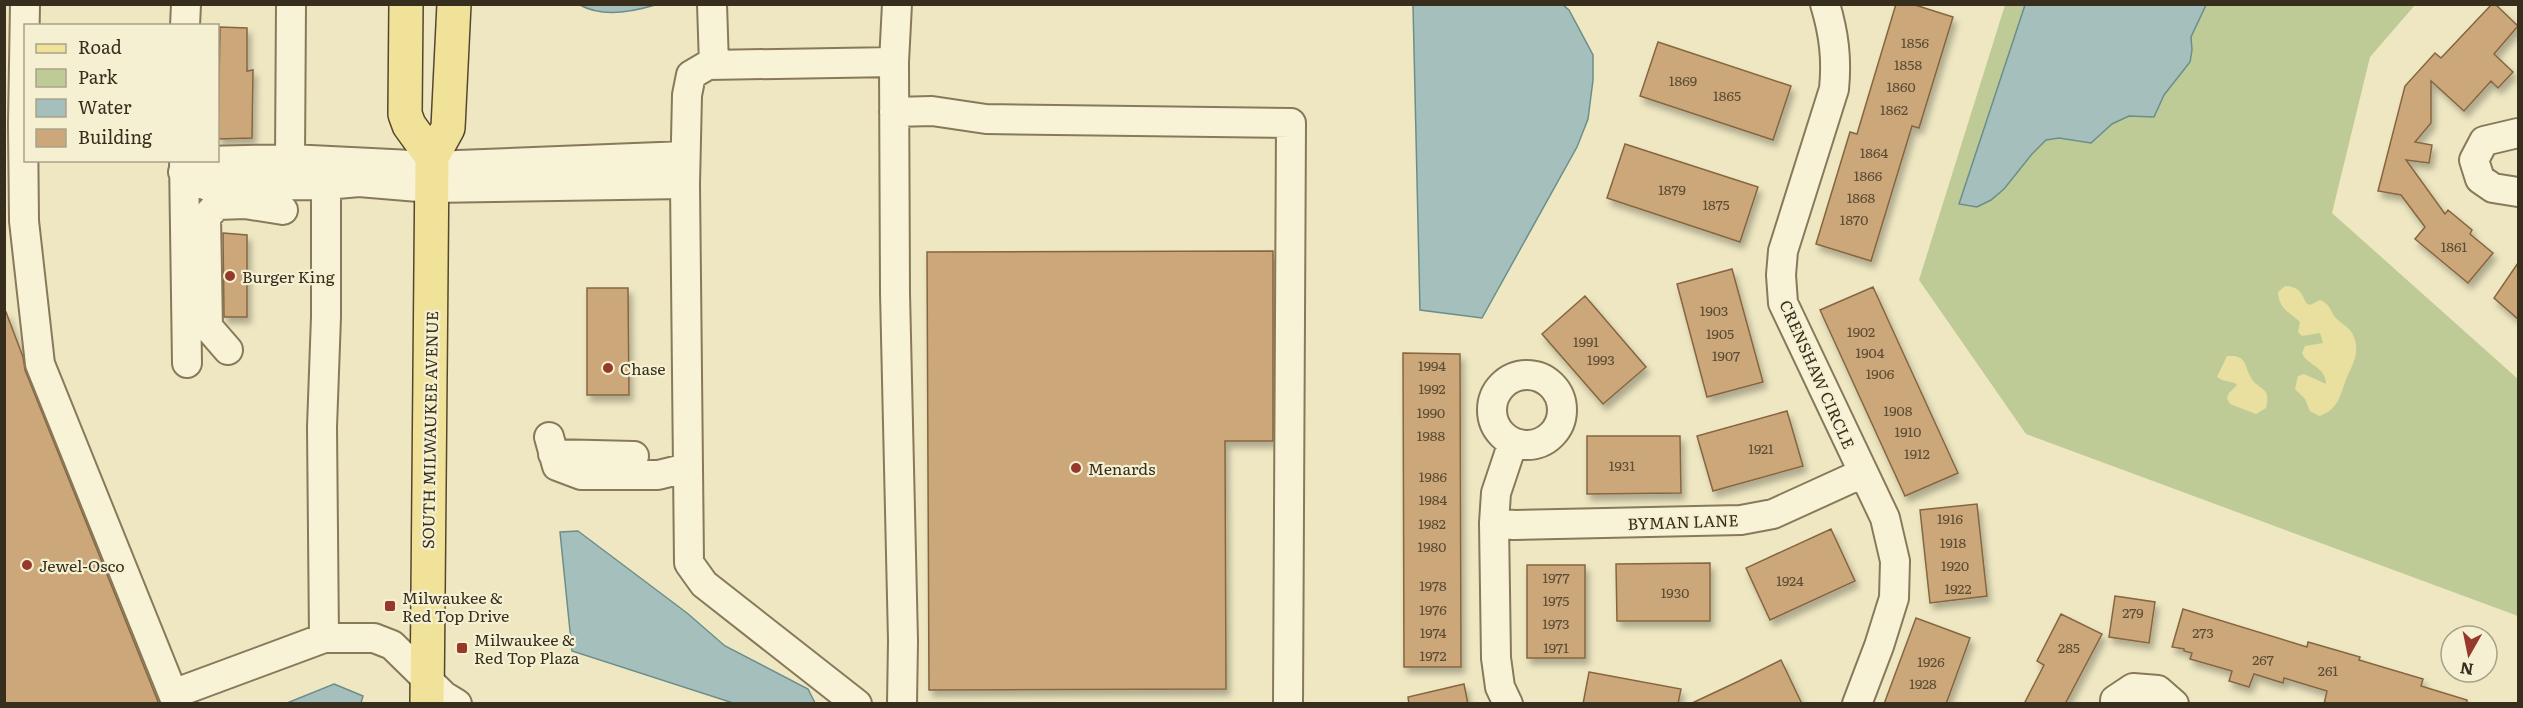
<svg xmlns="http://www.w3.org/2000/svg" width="2523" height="708" font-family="Literata,serif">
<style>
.green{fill:#becb96}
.sand{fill:#e9e0a0}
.water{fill:#a5c0bc;stroke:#6c8e8b;stroke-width:1.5}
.building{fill:#cba779;stroke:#866640;stroke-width:1.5;filter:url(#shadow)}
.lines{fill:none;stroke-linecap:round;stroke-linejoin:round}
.minor-casing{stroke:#87795a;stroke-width:32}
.major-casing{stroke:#55462e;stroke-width:36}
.minor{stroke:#f8f3d6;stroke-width:28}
.major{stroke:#f1e29a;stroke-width:33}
.poi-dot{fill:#96392a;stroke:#f5f0d2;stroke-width:2}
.labels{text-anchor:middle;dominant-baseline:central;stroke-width:4.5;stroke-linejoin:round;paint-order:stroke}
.number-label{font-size:14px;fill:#5c4c35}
.poi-label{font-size:16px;fill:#372e1e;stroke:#f5f0d2;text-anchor:start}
.street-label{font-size:16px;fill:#372e1e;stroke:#f5f0d2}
</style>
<defs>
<filter id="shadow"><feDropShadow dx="3.5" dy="6" stdDeviation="3" flood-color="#0004"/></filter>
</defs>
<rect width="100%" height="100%" fill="#eee7c2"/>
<path class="green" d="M 2005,5 L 2415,5 L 2370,57 L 2332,213 L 2518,379 L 2518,616 L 2026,434 L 1919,280 Z"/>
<path class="sand" d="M 2285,286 C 2298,287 2301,291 2306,303 L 2310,305 L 2320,300 C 2329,303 2330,310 2335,317 C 2340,323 2348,326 2352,333 C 2361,349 2354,362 2347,377 C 2340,394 2339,410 2319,416 L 2310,411 L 2305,399 L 2295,389 L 2298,376 L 2304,374 L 2326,384 C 2326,366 2307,366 2302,353 L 2305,346 L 2323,343 L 2320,333 L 2302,336 L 2298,332 L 2300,322 C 2289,312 2279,309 2278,292 Z
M 2227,356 C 2246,355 2244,363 2250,376 C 2257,391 2272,385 2266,408 L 2256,414 L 2230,404 L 2227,398 L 2229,393 L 2237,385 L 2235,383 L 2222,380 L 2217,377 Z"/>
<path class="water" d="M 580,5 L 655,5 C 632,12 601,17 580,5 Z
M 1413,5 L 1563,5 L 1569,10 L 1593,55 L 1593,80 L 1588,119 L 1577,147 L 1482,318 L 1420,310 Z
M 2025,5 L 2206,5 L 2191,37 L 2192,50 L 2190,62 L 2164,95 L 2154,117 L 2129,116 L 2112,124 L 2091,143 L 2059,138 L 2046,140 L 2032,154 L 2004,189 L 1991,200 L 1977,207 L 1959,204 Z
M 578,531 L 687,613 L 725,646 L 808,689 L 815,703 L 733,703 L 572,651 L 560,532 Z
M 334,684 L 363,696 L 361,703 L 287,703 Z"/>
<path class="building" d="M 1896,4 L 1912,4 L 1953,17 L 1919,128 L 1912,126 L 1871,261 L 1816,244 L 1850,132 L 1857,134 Z
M 2492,4 L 2495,4 L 2518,26 L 2494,54 L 2513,72 L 2498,88 L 2491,81 L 2464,111 L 2431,81 L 2431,123 L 2415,142 L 2432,145 L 2429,163 L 2406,160 L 2445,214 L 2448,210 L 2472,230 L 2470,234 L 2493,253 L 2468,283 L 2415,239 L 2425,227 L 2401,195 L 2378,191 L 2405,86 L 2435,53 L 2441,58 Z
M 220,27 L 247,28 L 247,71 L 253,70 L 252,138 L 218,139 Z
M 1658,42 L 1791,86 L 1773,140 L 1640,96 Z
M 1625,144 L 1758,187 L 1740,242 L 1607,198 Z
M 223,233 L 247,235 L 247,317 L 224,317 Z
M 1273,251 L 1273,441 L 1225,441 L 1226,689 L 929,690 L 927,252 Z
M 2518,263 L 2518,319 L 2494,298 Z
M 1732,269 L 1763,382 L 1707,397 L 1677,284 Z
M 1873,287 L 1958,473 L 1905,496 L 1820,310 Z
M 587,288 L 628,288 L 629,395 L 587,395 Z
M 1585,296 L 1646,367 L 1603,404 L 1542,334 Z
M 6,312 L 23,357 L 25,370 L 159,704 L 4,704 L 4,313 Z
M 1403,353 L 1460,354 L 1461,667 L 1404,667 Z
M 1787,411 L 1803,466 L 1713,491 L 1697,436 Z
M 1587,436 L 1680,436 L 1681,493 L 1587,494 Z
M 1977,504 L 1987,596 L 1930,603 L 1920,510 Z
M 1831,529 L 1855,581 L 1770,620 L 1746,568 Z
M 1710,563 L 1710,621 L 1617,621 L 1616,564 Z
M 1527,565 L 1585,565 L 1585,658 L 1527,658 Z
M 2115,596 L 2155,602 L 2149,643 L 2109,637 Z
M 2183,609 L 2307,647 L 2308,642 L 2360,657 L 2359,660 L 2423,679 L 2421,686 L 2467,700 L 2467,704 L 2324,704 L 2327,691 L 2284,678 L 2283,683 L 2254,674 L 2249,687 L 2229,681 L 2232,671 L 2190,659 L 2192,653 L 2184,651 L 2184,649 L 2172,647 Z
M 2061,614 L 2102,634 L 2065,704 L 2024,704 L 2044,665 L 2037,661 Z
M 1916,618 L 1970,638 L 1946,704 L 1884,704 Z
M 1781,660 L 1802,704 L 1690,704 L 1739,681 Z
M 1589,672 L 1681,689 L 1678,704 L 1583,704 Z
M 1464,684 L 1468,704 L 1409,704 L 1408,697 Z"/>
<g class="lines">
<defs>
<path id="minor" d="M 25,4 L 23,124 L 24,221 L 40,364 L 177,704
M 712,4 L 714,65
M 1825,4 C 1834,34 1837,59 1834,89 L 1783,251 L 1781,275 L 1783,303 L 1885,518 L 1895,561 L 1894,598 L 1879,646 L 1857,704
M 185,26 L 186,4
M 894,62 L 895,293 L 903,641 L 902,704
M 894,112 L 932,111 L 986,119 L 1291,123 L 1288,704
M 2518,133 L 2484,141 L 2474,160 L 2480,179 L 2493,188 L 2518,192
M 290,159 L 291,4
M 184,160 L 187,363
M 685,184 L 431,188 L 359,182 L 326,185 L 207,186 L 183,172 L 205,161 L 290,159 L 432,166 L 685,156
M 228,350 L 208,327 L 206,217 L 217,205 L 245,204 L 283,210
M1492 410a35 35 0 1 1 70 0a35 35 0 1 1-70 0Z
M 549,437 L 557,466 L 581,475 L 658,475 L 687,468
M 553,454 L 634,456
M 1494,523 L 1514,525 L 1741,520 L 1773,514 L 1863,473
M 324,638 L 322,427 L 326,317 L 326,185
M 173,694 L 324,638 L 374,638 L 392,645 L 444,696 L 457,704
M 857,704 L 704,584 L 689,563 L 685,184 L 687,95 L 691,75 L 708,65 L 894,62 L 897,4
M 1508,704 L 1500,687 L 1496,658 L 1494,523 L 1496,493 L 1513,442
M 2115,704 L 2115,700 L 2133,688 L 2158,690 L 2174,704"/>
<path id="major" d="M 406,4 L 405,114 L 409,125 L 432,157
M 427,704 L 432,157 L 448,128 L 454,4"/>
</defs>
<use href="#minor" class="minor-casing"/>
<use href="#major" class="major-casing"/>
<use href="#minor" class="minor"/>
<use href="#major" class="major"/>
</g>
<g class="poi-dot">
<circle cx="230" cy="276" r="6"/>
<circle cx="608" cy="368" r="6"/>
<circle cx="1076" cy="468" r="6"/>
<circle cx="27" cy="565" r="6"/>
<rect x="384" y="600" width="12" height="12" rx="3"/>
<rect x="456" y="642" width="12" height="12" rx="3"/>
</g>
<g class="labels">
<g class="number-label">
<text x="1915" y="42">1856</text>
<text x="1908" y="64">1858</text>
<text x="1683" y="80">1869</text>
<text x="1901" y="86">1860</text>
<text x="1727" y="95">1865</text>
<text x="1894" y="109">1862</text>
<text x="1874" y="152">1864</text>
<text x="1868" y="175">1866</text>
<text x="1672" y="189">1879</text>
<text x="1861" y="197">1868</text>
<text x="1716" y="204">1875</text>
<text x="1854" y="219">1870</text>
<text x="2454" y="246">1861</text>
<text x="1714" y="310">1903</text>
<text x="1861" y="331">1902</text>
<text x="1720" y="333">1905</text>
<text x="1586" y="341">1991</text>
<text x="1870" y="352">1904</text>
<text x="1726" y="355">1907</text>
<text x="1601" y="359">1993</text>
<text x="1432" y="365">1994</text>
<text x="1880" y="373">1906</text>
<text x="1432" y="388">1992</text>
<text x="1898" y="410">1908</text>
<text x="1431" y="412">1990</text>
<text x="1908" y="431">1910</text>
<text x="1431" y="435">1988</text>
<text x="1761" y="448">1921</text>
<text x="1917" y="453">1912</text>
<text x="1622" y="465">1931</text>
<text x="1433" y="476">1986</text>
<text x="1433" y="499">1984</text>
<text x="1950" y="518">1916</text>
<text x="1432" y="523">1982</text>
<text x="1953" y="542">1918</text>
<text x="1432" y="546">1980</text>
<text x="1955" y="565">1920</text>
<text x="1556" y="577">1977</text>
<text x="1790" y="580">1924</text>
<text x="1433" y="585">1978</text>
<text x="1958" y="588">1922</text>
<text x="1675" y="592">1930</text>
<text x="1556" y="600">1975</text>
<text x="1433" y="609">1976</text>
<text x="2133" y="612">279</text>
<text x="1556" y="623">1973</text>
<text x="1433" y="632">1974</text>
<text x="2203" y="632">273</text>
<text x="1556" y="647">1971</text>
<text x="2069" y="647">285</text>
<text x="1433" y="655">1972</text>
<text x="2263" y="659">267</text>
<text x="1931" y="661">1926</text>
<text x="2328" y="670">261</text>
<text x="1923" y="683">1928</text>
</g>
<g class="poi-label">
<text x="242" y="276">Burger King</text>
<text x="620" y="368">Chase</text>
<text x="1088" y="468">Menards</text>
<text x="39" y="565">Jewel-Osco</text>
<text x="402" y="597">Milwaukee &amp;<tspan x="402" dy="18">Red Top Drive</tspan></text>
<text x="474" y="639">Milwaukee &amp;<tspan x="474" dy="18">Red Top Plaza</tspan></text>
</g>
<g class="street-label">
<text transform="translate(1818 374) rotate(66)">CRENSHAW CIRCLE</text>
<text transform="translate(429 430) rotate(-89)">SOUTH MILWAUKEE AVENUE</text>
<text transform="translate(1683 521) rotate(-2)">BYMAN LANE</text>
</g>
</g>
<rect width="2523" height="708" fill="none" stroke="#372e1e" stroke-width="12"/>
<rect x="24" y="24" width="195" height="138" fill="#f5f0d2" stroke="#a9a28a" stroke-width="1.5"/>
<rect x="36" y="44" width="30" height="9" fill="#f1e29a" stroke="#a9a28a" stroke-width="1.5"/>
<text x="78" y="54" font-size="18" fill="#372e1e">Road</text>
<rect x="36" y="69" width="30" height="18" fill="#becb96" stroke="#a9a28a" stroke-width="1.5"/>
<text x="78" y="84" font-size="18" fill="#372e1e">Park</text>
<rect x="36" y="99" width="30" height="18" fill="#a5c0bc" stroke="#a9a28a" stroke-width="1.5"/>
<text x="78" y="114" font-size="18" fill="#372e1e">Water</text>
<rect x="36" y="129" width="30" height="18" fill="#cba779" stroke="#a9a28a" stroke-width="1.5"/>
<text x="78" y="144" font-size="18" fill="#372e1e">Building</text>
<g transform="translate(2469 654) rotate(189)"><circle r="28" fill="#f5f0d2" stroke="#a9a28a" stroke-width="1.5"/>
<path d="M0-4.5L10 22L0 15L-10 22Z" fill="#96392a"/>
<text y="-9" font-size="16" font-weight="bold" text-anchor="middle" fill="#372e1e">N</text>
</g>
</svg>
